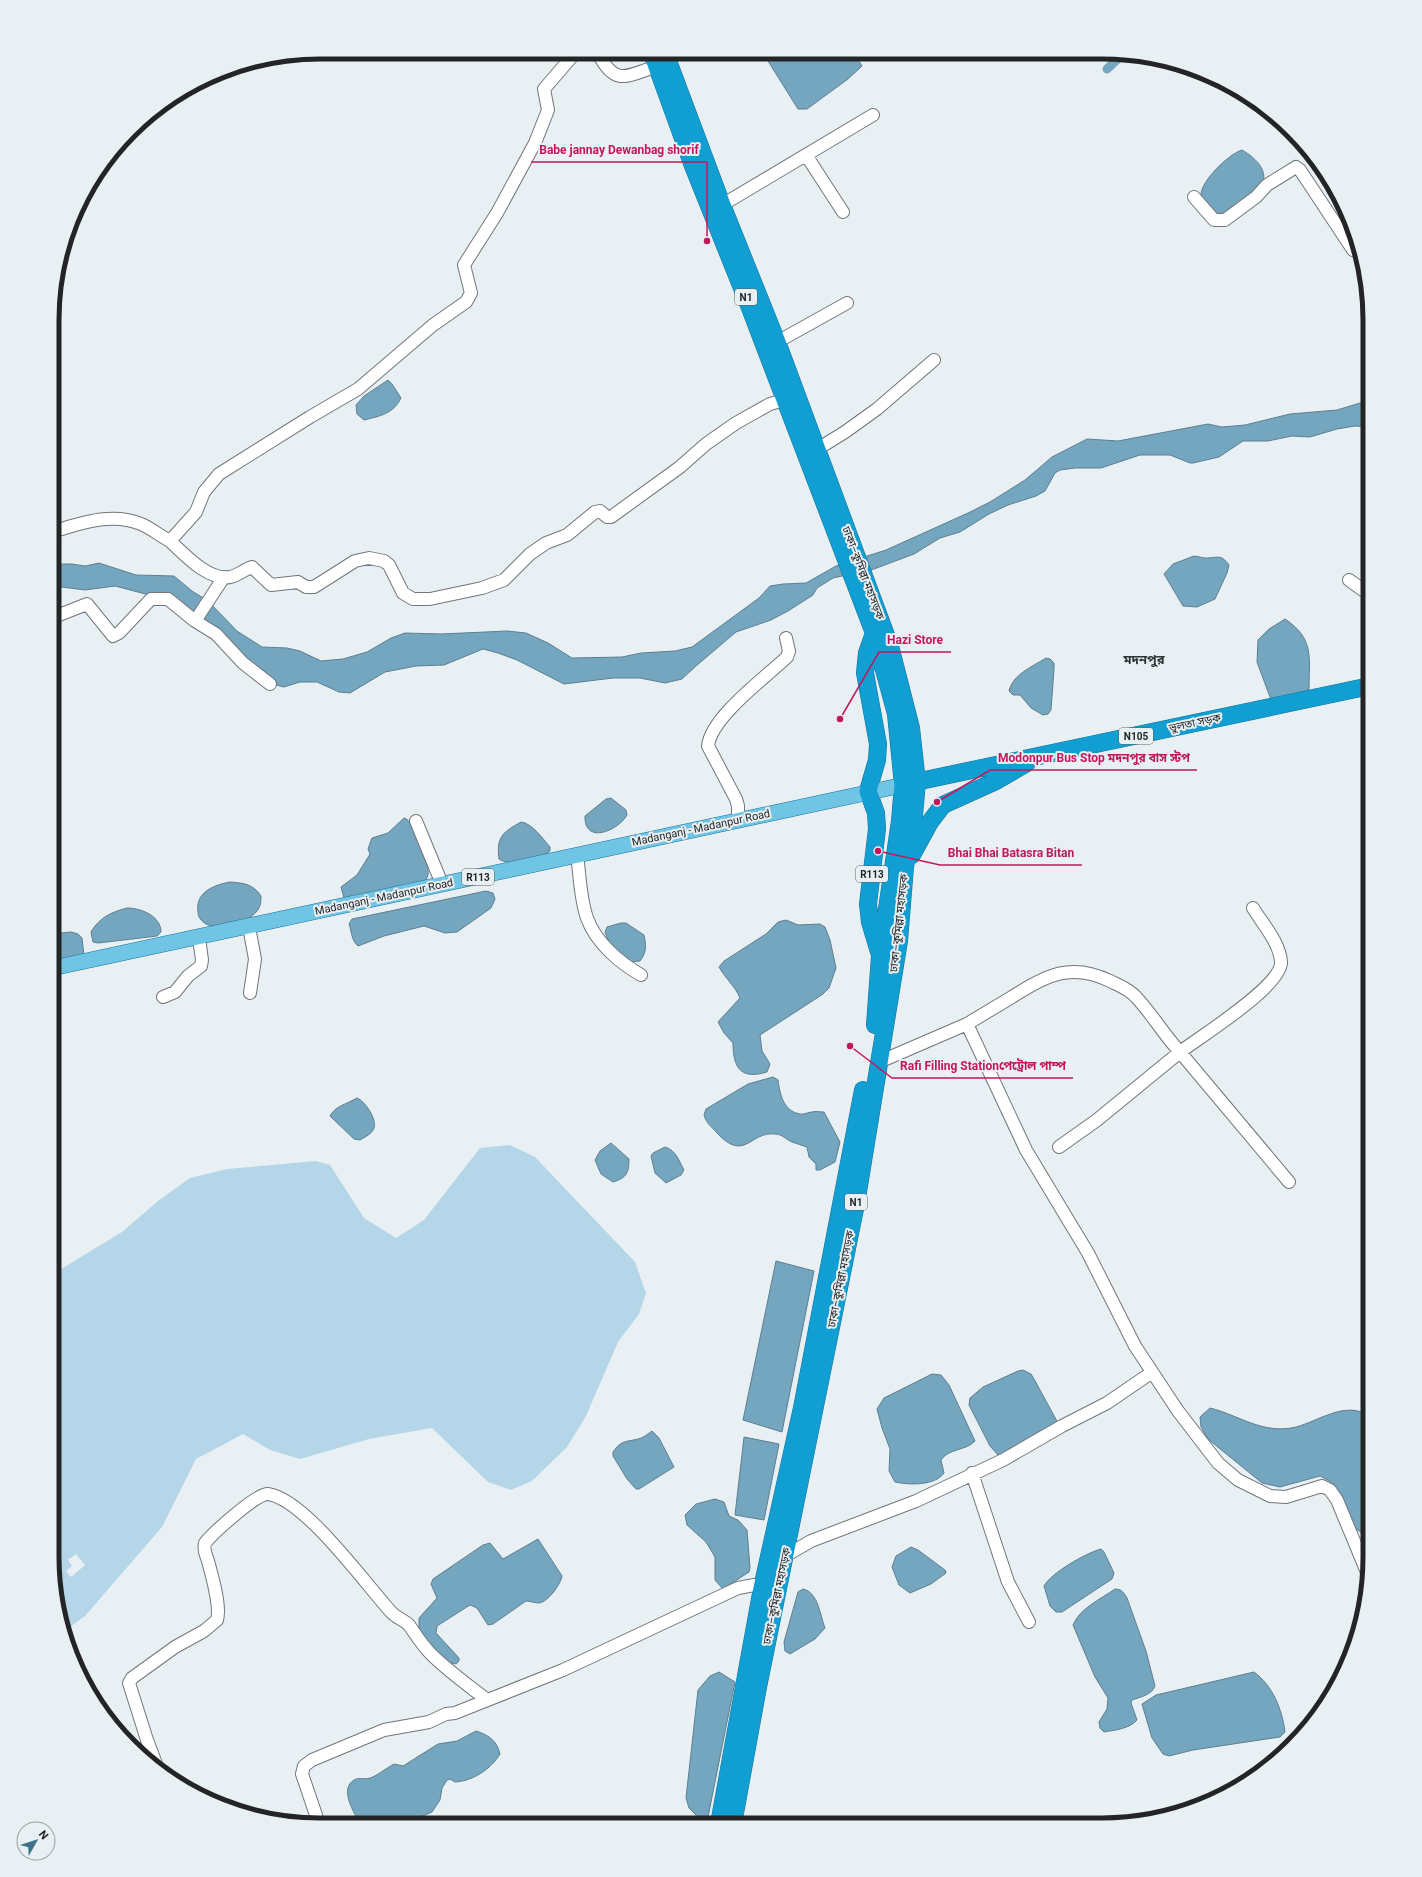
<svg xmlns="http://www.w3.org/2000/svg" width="1422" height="1877" font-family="Roboto,'Noto Sans Bengali',sans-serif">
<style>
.green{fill:#b4d6e8;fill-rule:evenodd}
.water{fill:#75a6bf;stroke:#5c7f91}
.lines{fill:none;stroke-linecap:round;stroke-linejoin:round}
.canal{stroke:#75a6bf;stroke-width:9}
.minor-casing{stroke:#70767a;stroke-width:14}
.major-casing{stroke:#177396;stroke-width:16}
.highway-casing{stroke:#177396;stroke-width:18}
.minor{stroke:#fff;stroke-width:12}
.major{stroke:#70c5e5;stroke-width:15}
.highway{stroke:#119ed3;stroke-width:17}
.labels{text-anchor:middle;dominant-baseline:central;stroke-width:4;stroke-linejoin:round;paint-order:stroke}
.shield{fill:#e9f0f4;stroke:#5e6163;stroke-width:1}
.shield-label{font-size:10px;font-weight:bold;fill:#222425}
.street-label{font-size:11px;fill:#222425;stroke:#e9f0f4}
.quarter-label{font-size:13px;font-weight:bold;fill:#2e3336;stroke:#e9f0f4}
.rim{fill:none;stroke:#222425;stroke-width:5}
.leader{fill:none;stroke:#c2185b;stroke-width:1.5}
.callout-dot{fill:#c2185b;stroke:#e9f0f4;stroke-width:1.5}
.callout-label{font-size:12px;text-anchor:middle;font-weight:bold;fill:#c2185b;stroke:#e9f0f4;stroke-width:4;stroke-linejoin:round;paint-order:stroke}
</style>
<rect width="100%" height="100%" fill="#e9f0f4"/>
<path class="green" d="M 510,1145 L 535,1157 L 635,1262 L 646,1293 L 639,1314 L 618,1342 L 586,1416 L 567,1447 L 532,1481 L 511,1490 L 488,1482 L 432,1428 L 369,1439 L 300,1459 L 270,1450 L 243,1434 L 196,1459 L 162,1527 L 85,1616 L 63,1632 L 52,1557 L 53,1274 L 122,1232 L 158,1201 L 190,1178 L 227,1169 L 316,1161 L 330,1165 L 364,1218 L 396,1238 L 424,1220 L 480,1148 ZM 76,1554 L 85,1565 L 71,1577 L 66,1571 L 72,1566 L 68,1560 Z"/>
<path class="water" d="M 763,53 L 855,54 L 862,66 L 848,79 L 807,109 L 798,109 Z
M 1242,150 C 1256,158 1272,173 1259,189 L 1219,217 C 1214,212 1206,206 1202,200 C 1194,186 1230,153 1242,150 Z
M 388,380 L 392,384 L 401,398 C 393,414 380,416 364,420 L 357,414 L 356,405 L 364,396 Z
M 1370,400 L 1370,427 L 1355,426 L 1337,429 L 1310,437 L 1292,436 L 1268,441 L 1243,441 L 1219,457 L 1193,463 L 1190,463 L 1170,455 L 1140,455 L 1101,468 L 1075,468 L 1060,470 L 1055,473 L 1045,491 L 1036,496 L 1008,505 L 989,514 L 960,532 L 940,538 L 914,554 L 874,569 L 833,578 L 817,588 L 813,595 L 788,611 L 771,620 L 736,632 L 696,666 L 682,679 L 665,683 L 640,678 L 613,678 L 564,684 L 517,660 L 498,653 L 483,649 L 444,665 L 416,666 L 385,672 L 350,693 L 339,692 L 317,682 L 300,682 L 284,687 L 276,685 L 268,679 L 217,628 L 153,596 L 115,586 L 85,590 L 54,586 L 54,564 L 72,564 L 85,566 L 99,563 L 136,575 L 174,576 L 192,591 L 208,601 L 237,631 L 262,647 L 287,648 L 300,651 L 321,661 L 343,659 L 367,652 L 391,638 L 405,633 L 441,634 L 507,631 L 526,633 L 548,643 L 572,658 L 622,657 L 641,653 L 675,651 L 692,647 L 759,598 L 770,586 L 783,584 L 806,583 L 836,566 L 886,550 L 968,513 L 990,502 L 1025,480 L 1052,457 L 1087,439 L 1118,441 L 1208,424 L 1222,427 L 1245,425 L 1290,414 L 1337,410 Z
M 1194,556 C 1198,556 1205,559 1208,558 C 1219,557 1222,555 1229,565 L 1227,573 L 1215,599 L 1197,607 L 1183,606 L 1164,574 L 1173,564 Z
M 1285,619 C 1315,639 1309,658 1309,690 L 1305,695 L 1277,703 L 1270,697 L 1257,662 L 1258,640 L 1269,629 Z
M 1046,658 L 1050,659 L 1054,663 L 1054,669 L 1051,710 L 1048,714 L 1043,715 L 1031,708 L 1020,695 L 1013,695 L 1009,691 C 1013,674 1032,667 1046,658 Z
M 611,798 L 626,810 L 627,815 C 618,831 584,845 585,816 L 606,799 Z
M 404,818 C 415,820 430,865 428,875 C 427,879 425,881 423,883 L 344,898 L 341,887 L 357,875 L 370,854 L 368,849 L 372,838 L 388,833 Z
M 521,822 C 532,823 543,839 550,847 L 550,851 C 542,859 508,867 499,859 C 496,837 503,832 521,822 Z
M 230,882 C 244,883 253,884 261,896 C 261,901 261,906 257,911 C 248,923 221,931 206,924 C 201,921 198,917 198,912 C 195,892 214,885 230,882 Z
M 486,891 L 493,893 L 495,899 L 491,908 L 457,932 L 445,933 L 424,926 L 384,936 L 358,946 C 351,940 352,932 349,924 L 352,919 Z
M 127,908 C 141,908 161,916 161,932 L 157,936 L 149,937 L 98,943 L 93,942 L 91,932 C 99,918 111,912 127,908 Z
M 786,920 L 798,925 L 820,924 L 825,927 L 830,940 L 836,968 L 829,988 L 823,994 L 760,1035 L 762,1051 L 770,1064 L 767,1072 C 741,1080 733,1068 733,1043 L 724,1033 L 718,1022 L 740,998 C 735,986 725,978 719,967 L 724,961 L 766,934 L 778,922 Z
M 621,923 L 626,923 L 644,935 C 646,945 647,952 640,961 L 627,962 L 610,945 L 605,932 L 607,927 Z
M 71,932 L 78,934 L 82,938 L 84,956 L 53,965 L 53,934 Z
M 773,1077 L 778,1080 C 780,1094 783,1111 800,1114 C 804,1115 808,1112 812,1112 C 816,1111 820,1112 824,1112 L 840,1142 L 835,1162 L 820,1170 L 816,1170 L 816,1164 L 809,1157 L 807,1147 C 802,1145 797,1144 792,1142 C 787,1140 782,1134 775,1134 C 750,1131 745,1163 717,1133 C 712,1127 706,1123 704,1115 L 706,1109 L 748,1084 Z
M 357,1098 C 365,1101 377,1119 374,1128 C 372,1134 365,1137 360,1140 L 354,1139 L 330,1116 C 335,1106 347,1104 357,1098 Z
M 611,1143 L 629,1159 C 629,1172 627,1178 613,1182 L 601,1174 L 595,1160 L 600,1151 Z
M 665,1147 C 676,1150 679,1161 684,1170 L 681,1175 L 666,1183 L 655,1173 L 651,1156 L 653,1153 Z
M 776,1261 L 814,1271 L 782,1432 L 743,1420 Z
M 1023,1370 L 1031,1374 L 1034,1379 L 1058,1423 L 1005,1455 L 998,1455 L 990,1446 L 969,1405 L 970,1398 L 983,1387 L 1018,1371 Z
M 932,1374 L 941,1375 L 949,1385 L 975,1441 C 966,1451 949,1448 941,1460 L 944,1473 C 935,1486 909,1485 895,1482 L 889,1471 L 890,1449 L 882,1428 L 877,1409 L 884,1398 Z
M 1210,1408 C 1239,1415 1263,1435 1296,1427 C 1319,1421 1346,1400 1369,1416 L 1369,1535 L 1366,1536 L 1355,1528 L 1333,1483 L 1320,1476 L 1280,1487 L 1262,1483 L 1208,1439 L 1201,1427 L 1200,1417 Z
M 652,1431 L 659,1438 L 674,1467 L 639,1489 L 636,1489 L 627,1479 L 613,1456 L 613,1452 C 621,1440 626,1442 638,1439 C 643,1438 648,1434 652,1431 Z
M 744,1437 L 779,1444 L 764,1520 L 735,1515 Z
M 715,1499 L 724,1502 L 729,1516 L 738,1520 L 747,1530 L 750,1568 L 749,1572 L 723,1589 L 715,1580 L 715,1557 L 706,1542 L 687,1525 L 685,1515 L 696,1504 Z
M 538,1539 L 562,1576 C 561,1584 548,1602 539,1603 C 535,1603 530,1601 526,1601 L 493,1624 L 488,1625 L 477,1608 L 470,1605 L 437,1626 L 436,1633 L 459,1658 L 459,1661 L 456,1664 L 447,1662 L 419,1634 L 419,1618 L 437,1598 L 431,1584 L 433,1579 L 483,1545 L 490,1543 L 503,1559 Z
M 911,1547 L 918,1550 L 945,1570 L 946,1573 L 931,1584 L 910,1593 L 899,1585 L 892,1567 L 896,1556 Z
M 1101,1549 L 1104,1552 L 1114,1573 L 1112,1579 L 1062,1612 L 1056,1612 L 1050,1606 L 1044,1586 C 1051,1573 1086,1553 1101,1549 Z
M 803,1589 C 818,1592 820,1615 825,1628 L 815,1639 L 790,1654 L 785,1651 L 784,1642 L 798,1592 Z
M 1115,1589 C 1122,1589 1124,1593 1127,1598 L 1146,1651 L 1155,1686 C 1152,1695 1140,1697 1132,1700 L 1131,1703 L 1137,1720 C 1129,1729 1115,1730 1104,1732 L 1100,1728 L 1099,1722 L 1107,1709 L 1108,1698 L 1095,1677 L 1073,1625 C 1080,1608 1101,1599 1115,1589 Z
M 719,1672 L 735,1682 L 708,1817 L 698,1817 L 689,1808 L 686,1798 L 698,1690 L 710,1676 Z
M 1254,1672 C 1273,1686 1282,1709 1285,1732 L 1280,1737 L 1193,1750 L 1169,1756 L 1163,1754 L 1152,1738 L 1142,1704 L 1156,1695 Z
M 476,1731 C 489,1735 497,1741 500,1754 C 491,1769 473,1781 455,1782 L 450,1779 L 447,1780 L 442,1788 L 440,1800 L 432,1812 L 425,1815 L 403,1823 L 360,1823 C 354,1813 339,1789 354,1780 C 359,1777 364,1780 370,1778 C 375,1777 388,1767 394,1764 L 403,1766 L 438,1744 L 457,1741 Z"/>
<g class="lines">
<path class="canal" d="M 1107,69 L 1123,54"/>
<defs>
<path id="minor" d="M 598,53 C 615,87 627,76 657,66
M 806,155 L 843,212
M 1194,197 L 1214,220 L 1225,220 L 1256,197 L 1267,185 L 1296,167 L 1300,170 L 1353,250 L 1360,247
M 722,205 L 873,115
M 777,342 L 847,303
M 816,450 L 845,432 L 877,409 L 934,360
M 54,531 C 83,523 112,512 141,524 C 151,528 160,536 170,541 L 196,512 L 204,492 L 219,474 L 310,417 L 358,389 L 433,325 L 466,302 L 471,293 L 464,265 L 497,213 L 535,143 L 548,110 L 544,89 L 575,53
M 170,541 C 184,554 208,581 230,577 C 237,576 245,569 252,567 L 271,585 L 298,582 L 306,587 L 314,587 L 355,561 L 369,558 L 384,561 L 389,565 L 403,593 L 413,599 L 430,599 L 482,588 L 504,580 L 530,554 L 546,543 L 567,535 L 595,512 L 600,511 L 607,517 L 611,517 L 680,467 L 706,444 L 736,423 L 770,404 L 784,400
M 1349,580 L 1370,595
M 54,617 L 87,604 L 113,636 L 119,633 L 151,599 L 168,599 L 195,621 L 216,634 L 243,663 L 270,684
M 195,621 L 224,577
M 738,820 L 738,806 L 736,799 L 708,746 C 711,717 766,677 787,657 L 789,651 L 786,638
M 416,821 L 442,884
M 577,855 C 580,876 580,898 587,918 C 596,943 620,963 641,975
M 249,927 L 255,959 L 250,993
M 163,997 L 175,992 L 188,976 L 201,966 L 202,960 L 199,938
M 967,1024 C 982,1015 997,1006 1012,997 C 1046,975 1071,962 1110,981 C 1120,986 1129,989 1136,997 C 1152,1014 1164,1035 1180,1052 C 1200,1037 1282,986 1281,962 C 1280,943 1262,923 1253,908
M 879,1062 L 967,1024 L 1026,1150 L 1088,1253 L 1135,1346 L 1178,1411 L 1218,1463 L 1238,1480 L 1270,1496 L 1286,1497 L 1322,1486 L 1330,1490 L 1337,1500 L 1369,1577
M 1059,1147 L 1097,1120 L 1180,1052 L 1289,1182
M 972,1473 L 1008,1582 L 1029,1622
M 785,1556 L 811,1541 L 916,1501 L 1003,1460 L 1062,1426 L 1107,1403 L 1151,1373
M 158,1769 L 147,1740 L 129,1683 L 132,1678 L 175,1647 L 204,1631 L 217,1620 C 221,1606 212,1576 208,1561 C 206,1554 203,1551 205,1543 C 212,1534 258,1492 268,1494 C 305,1499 366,1585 392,1613 C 397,1618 404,1620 409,1625 C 416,1635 422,1645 431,1654 C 448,1671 468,1685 487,1700
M 316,1823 L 316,1815 L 302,1774 L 304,1766 L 312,1760 L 384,1730 L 429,1722 L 446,1714 L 455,1713 L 563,1670 L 738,1588 L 754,1585 L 762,1588"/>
<path id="major" d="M 53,968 L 903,785"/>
<path id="highway" d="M 652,53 L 693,166 L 750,308 L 874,633 L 896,714 L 903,785 L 900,821 L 880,956 L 875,1025
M 665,53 L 722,205 L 777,342 L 890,646 L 911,728 L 917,782 L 914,815 L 905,867 L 899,941 L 856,1204 L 758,1687 L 733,1824
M 874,633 L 867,653 L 865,673 L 878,744 L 877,760 L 868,791 L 876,813 L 877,829 L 868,904 L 870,922 L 879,952
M 906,784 L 1370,686
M 912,855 L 930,822 L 943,805 L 996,781 L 1027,763
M 719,1824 L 762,1588 L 802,1408 L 863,1090"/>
</defs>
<use href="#minor" class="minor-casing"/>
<use href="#major" class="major-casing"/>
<use href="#highway" class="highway-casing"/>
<use href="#minor" class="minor"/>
<use href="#major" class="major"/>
<use href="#highway" class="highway"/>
</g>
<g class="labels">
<g class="shield">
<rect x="735" y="289" width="22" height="16" rx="3"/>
<rect x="1119" y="728" width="34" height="16" rx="3"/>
<rect x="856" y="866" width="32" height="16" rx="3"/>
<rect x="462" y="869" width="32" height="16" rx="3"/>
<rect x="845" y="1194" width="22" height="16" rx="3"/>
</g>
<g class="shield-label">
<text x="746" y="297">N1</text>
<text x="1136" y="736">N105</text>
<text x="872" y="874">R113</text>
<text x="478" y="877">R113</text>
<text x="856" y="1202">N1</text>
</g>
<g class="street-label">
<text transform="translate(863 573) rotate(69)">ঢাকা–কুমিল্লা মহাসড়ক</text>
<text transform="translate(1195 723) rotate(-12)">ভুলতা সড়ক</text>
<text transform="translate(701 828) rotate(-12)">Madanganj - Madanpur Road</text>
<text transform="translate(384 897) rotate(-12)">Madanganj - Madanpur Road</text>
<text transform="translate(899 923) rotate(-84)">ঢাকা–কুমিল্লা মহাসড়ক</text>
<text transform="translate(841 1279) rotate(-79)">ঢাকা–কুমিল্লা মহাসড়ক</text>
<text transform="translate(777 1596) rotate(-78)">ঢাকা–কুমিল্লা মহাসড়ক</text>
</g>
<g class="quarter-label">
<text x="1144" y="659">মদনপুর</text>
</g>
</g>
<path d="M0 0H1422V1877H0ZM320 59H1102A261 261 0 0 1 1363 320V1557A261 261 0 0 1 1102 1818H320A261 261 0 0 1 59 1557V320A261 261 0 0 1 320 59Z" fill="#e9f0f4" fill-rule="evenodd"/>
<path class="rim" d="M320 59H1102A261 261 0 0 1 1363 320V1557A261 261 0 0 1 1102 1818H320A261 261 0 0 1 59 1557V320A261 261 0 0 1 320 59Z"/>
<path class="leader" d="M707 241L707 162H531M840 719L879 652H951M937 802L990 770H1197M878 851L940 865H1082M850 1046L892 1078H1073"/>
<g class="callout-dot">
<circle cx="707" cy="241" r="4"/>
<circle cx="840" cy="719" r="4"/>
<circle cx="937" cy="802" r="4"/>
<circle cx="878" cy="851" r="4"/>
<circle cx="850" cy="1046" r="4"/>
</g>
<g class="callout-label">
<text x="619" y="154">Babe jannay Dewanbag shorif</text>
<text x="915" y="644">Hazi Store</text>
<text x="1094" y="762">Modonpur Bus Stop মদনপুর বাস স্টপ</text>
<text x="1011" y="857">Bhai Bhai Batasra Bitan</text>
<text x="983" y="1070">Rafi Filling Stationপেট্রোল পাম্প</text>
</g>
<g transform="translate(36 1841) rotate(51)"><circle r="19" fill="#e9f0f4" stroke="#999ea1"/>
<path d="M0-3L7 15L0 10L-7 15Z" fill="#3b738d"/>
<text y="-6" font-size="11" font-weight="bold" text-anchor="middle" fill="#222425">N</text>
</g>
</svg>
